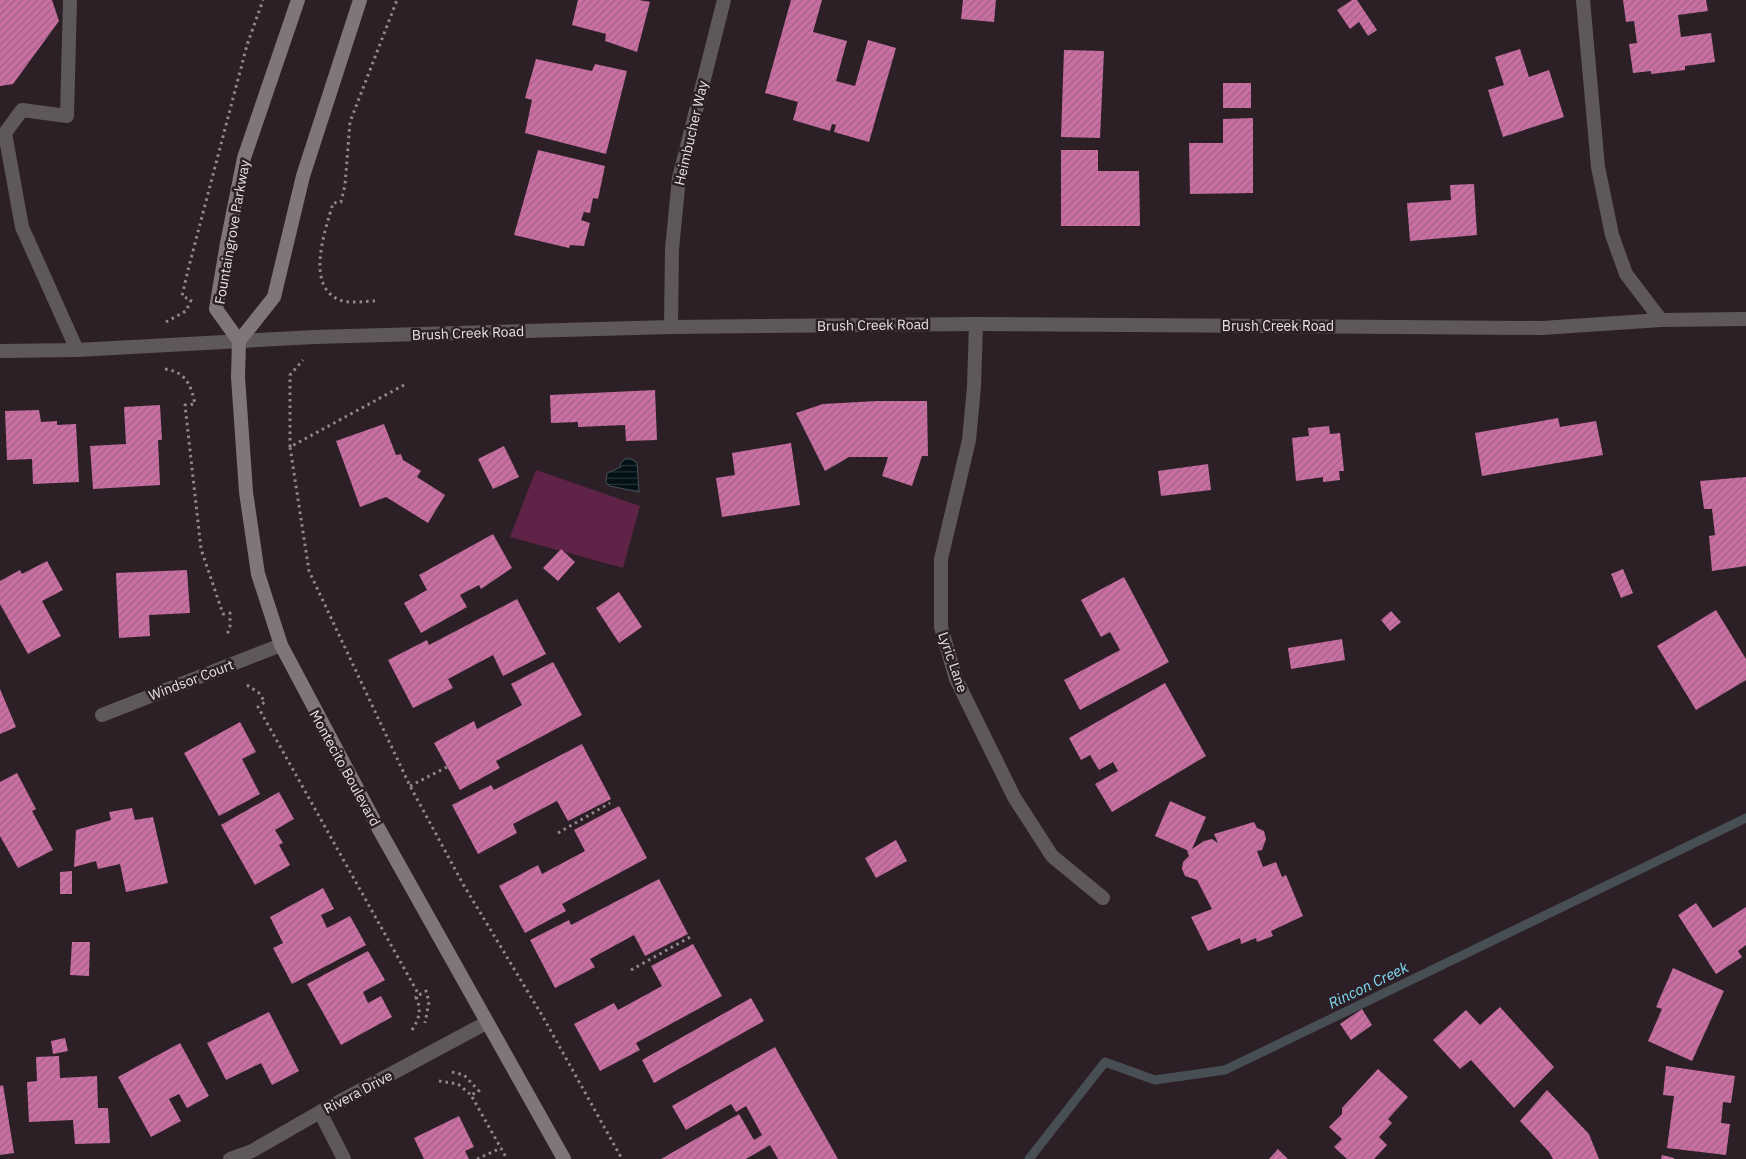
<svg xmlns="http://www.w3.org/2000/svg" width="1746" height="1159" font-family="'IBM Plex Sans',sans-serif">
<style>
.grass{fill:#5f2347}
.water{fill:url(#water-rules);stroke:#474f54}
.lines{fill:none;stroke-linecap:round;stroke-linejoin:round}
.stream{stroke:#474f54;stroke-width:9}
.building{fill:url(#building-hatch)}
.path{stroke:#91888d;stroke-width:3;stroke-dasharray:2.5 4;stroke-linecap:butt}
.service{stroke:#5f585b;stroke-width:14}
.minor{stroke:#5f585b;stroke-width:14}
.tertiary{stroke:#5f585b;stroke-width:14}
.secondary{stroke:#80757a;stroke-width:14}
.labels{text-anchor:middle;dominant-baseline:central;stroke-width:5;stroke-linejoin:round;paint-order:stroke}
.street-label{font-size:14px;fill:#e9e1e5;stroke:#2c2026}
.water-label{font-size:15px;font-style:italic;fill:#81ddf8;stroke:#2c2026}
</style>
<defs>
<pattern id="water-rules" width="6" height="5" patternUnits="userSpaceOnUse" patternTransform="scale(1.25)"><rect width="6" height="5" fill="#021116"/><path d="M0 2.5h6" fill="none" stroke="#273338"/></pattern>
<pattern id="building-hatch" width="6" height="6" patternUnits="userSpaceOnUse" patternTransform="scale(1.25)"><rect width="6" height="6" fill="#c96fa2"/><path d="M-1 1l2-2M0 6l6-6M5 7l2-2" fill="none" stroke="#a26286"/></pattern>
</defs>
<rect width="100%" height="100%" fill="#2c2026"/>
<path class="grass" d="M 536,470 L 640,506 L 623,568 L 510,537 Z"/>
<path class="water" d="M 626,458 L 630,458 L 637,463 L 639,492 L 610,486 L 606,483 L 607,473 L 621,467 L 620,464 Z"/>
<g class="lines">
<path class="stream" d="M 1029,1159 L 1105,1062 L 1155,1080 L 1225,1070 L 1746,818"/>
</g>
<path class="building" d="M 0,0 L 52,0 L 59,21 L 13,84 L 0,86 Z
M 578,0 L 639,0 L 650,2 L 637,52 L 605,41 L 606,34 L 572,25 Z
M 791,0 L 822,0 L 813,32 L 847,41 L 836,81 L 855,86 L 868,40 L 896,48 L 869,142 L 834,132 L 836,125 L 832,124 L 830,131 L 793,120 L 798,102 L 765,93 Z
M 963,0 L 996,0 L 994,22 L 961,19 Z
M 1352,0 L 1357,0 L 1377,30 L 1368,36 L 1359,22 L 1350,29 L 1337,10 Z
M 1623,0 L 1706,0 L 1708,11 L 1678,15 L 1681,37 L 1711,33 L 1715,62 L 1685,66 L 1685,70 L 1651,74 L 1651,71 L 1633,73 L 1629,44 L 1637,43 L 1634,21 L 1626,22 Z
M 1520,49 L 1529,77 L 1549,70 L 1564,117 L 1503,137 L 1488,90 L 1504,85 L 1495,57 Z
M 1064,50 L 1104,51 L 1100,138 L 1061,137 Z
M 536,59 L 592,71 L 595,64 L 627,71 L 606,154 L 525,133 L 532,100 L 525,98 Z
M 1223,83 L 1251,83 L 1251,108 L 1223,108 Z
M 1253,118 L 1253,193 L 1190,194 L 1189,143 L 1223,143 L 1223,119 Z
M 538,150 L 605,166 L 598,199 L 593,198 L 590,213 L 584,212 L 581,220 L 590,223 L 584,246 L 570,245 L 569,248 L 514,235 Z
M 1061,150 L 1098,150 L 1098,171 L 1139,171 L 1140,226 L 1061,226 Z
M 1474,184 L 1477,235 L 1410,241 L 1407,203 L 1451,200 L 1450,185 Z
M 655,390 L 657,440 L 626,441 L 625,425 L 578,427 L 578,422 L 551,423 L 550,395 Z
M 877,401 L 927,401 L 928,456 L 922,456 L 912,486 L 882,476 L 888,457 L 849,457 L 825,471 L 796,413 L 823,404 Z
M 160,405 L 162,440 L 158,440 L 160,485 L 93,489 L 90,446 L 126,444 L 124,407 Z
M 39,410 L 41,422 L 57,421 L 57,425 L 76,424 L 79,482 L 33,484 L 32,459 L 7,460 L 5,411 Z
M 1558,418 L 1560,427 L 1596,421 L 1603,455 L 1482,476 L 1475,433 Z
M 384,424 L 396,455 L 401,454 L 403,460 L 421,471 L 417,477 L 445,495 L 428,523 L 386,497 L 360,507 L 336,441 Z
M 1329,426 L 1330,434 L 1340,433 L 1344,471 L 1339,471 L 1340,480 L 1323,482 L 1323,477 L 1296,481 L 1292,438 L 1309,436 L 1308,428 Z
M 791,443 L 800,505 L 722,517 L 716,478 L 735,475 L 732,453 Z
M 504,446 L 519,477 L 493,489 L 478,459 Z
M 1208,464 L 1211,490 L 1161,496 L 1158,471 Z
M 1746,477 L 1746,566 L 1712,571 L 1709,536 L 1715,535 L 1712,509 L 1704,509 L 1700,481 Z
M 493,534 L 512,568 L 481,589 L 479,585 L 460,595 L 467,607 L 421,633 L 404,603 L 427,590 L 419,575 Z
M 561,549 L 575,562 L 558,581 L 543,568 Z
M 47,561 L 63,590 L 42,601 L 61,636 L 28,654 L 0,604 L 0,581 L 20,570 L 22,574 Z
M 1623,569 L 1633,593 L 1621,598 L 1611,574 Z
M 187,570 L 190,613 L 149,615 L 150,636 L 119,638 L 116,573 Z
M 1124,577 L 1169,662 L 1080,710 L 1064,680 L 1120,650 L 1110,632 L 1101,637 L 1081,600 Z
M 619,592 L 642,627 L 619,643 L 596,608 Z
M 517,599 L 546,654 L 503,676 L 493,655 L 448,679 L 453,688 L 413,708 L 388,660 L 427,640 L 429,645 Z
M 1716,610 L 1746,659 L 1746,680 L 1696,710 L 1657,646 Z
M 1391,611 L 1401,622 L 1390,631 L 1381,620 Z
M 1342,639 L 1345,660 L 1291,669 L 1288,648 Z
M 553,662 L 582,715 L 496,761 L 500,768 L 460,790 L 434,743 L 474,721 L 477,729 L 522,705 L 511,684 Z
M 1165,683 L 1206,756 L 1112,812 L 1095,784 L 1118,771 L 1113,762 L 1099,770 L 1090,755 L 1081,760 L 1069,738 Z
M 0,689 L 16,727 L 0,734 Z
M 240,722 L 256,752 L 242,759 L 260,794 L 219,816 L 184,753 Z
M 582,744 L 611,799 L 568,821 L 557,801 L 513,824 L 517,833 L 478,854 L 452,805 L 491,785 L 494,790 Z
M 17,773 L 36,809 L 32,811 L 53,850 L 18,868 L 0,836 L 0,782 Z
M 279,792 L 294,819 L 275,830 L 283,843 L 279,845 L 290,865 L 255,885 L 221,825 Z
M 1170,801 L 1206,817 L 1192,849 L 1204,841 L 1212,839 L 1218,843 L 1214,834 L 1254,822 L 1257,828 L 1264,831 L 1266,839 L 1262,850 L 1257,851 L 1263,867 L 1276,862 L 1282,877 L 1286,875 L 1303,916 L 1271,931 L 1273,936 L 1257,942 L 1256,938 L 1241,944 L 1240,938 L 1208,951 L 1191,917 L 1212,909 L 1197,880 L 1185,876 L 1182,869 L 1183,862 L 1189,856 L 1187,850 L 1155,836 Z
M 619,806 L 647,858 L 562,904 L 566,911 L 525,933 L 499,886 L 538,865 L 542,874 L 585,851 L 574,830 Z
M 132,808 L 135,820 L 153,817 L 168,883 L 126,892 L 120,864 L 98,869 L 96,861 L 74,867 L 76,830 L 111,820 L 109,812 Z
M 896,840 L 907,861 L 876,878 L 865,858 Z
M 72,871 L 72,894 L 60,894 L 60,872 Z
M 659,879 L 688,934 L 645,956 L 634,935 L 590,959 L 595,967 L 555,988 L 530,940 L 569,920 L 571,925 Z
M 323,888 L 334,909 L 321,915 L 327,928 L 350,916 L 366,945 L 292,984 L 273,948 L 283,943 L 270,917 Z
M 1696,903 L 1713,928 L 1746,907 L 1746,945 L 1738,951 L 1742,957 L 1716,974 L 1678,915 Z
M 72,942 L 90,942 L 89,976 L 70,975 Z
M 693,944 L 722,996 L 636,1043 L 640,1050 L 600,1071 L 574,1024 L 614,1003 L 618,1010 L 662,986 L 651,966 Z
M 368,951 L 385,980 L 363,992 L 368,1003 L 381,996 L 392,1017 L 341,1045 L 307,984 Z
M 1673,968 L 1724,991 L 1692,1061 L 1648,1041 L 1662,1009 L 1656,1007 Z
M 751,998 L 764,1021 L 654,1083 L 642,1060 Z
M 1500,1007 L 1554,1067 L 1514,1108 L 1471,1060 L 1460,1069 L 1433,1040 L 1466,1010 L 1480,1025 Z
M 1362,1009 L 1372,1025 L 1351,1040 L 1340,1024 Z
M 269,1012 L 299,1071 L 272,1085 L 261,1063 L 226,1080 L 207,1043 Z
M 65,1038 L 68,1051 L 53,1054 L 51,1041 Z
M 180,1043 L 209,1096 L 187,1108 L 179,1094 L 169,1099 L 181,1121 L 151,1137 L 118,1077 Z
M 775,1047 L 838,1159 L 778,1159 L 770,1145 L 746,1159 L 661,1159 L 739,1114 L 754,1140 L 762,1135 L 746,1106 L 736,1112 L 731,1104 L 686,1130 L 672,1106 Z
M 59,1056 L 60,1078 L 97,1076 L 98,1108 L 108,1108 L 110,1143 L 75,1144 L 73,1120 L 29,1122 L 27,1082 L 37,1081 L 36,1057 Z
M 1666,1066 L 1735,1076 L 1731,1103 L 1723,1102 L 1721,1123 L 1730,1124 L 1726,1155 L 1667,1148 L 1674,1096 L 1663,1095 Z
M 1378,1069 L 1408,1097 L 1388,1119 L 1392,1123 L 1379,1137 L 1387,1145 L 1374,1159 L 1347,1159 L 1334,1147 L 1342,1139 L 1329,1127 L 1342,1114 L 1342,1108 Z
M 3,1085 L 14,1153 L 0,1155 L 0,1086 Z
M 1547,1090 L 1589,1134 L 1599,1159 L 1553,1159 L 1549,1152 L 1520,1121 Z
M 459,1116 L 474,1147 L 465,1151 L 469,1159 L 424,1159 L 414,1138 Z
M 1278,1149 L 1288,1159 L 1269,1159 Z
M 1662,1155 L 1674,1158 L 1674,1159 L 1661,1159 Z"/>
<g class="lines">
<path class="path" d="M 375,301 C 365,301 350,304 340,300 C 304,286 326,229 333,203 L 341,202 L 345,185 L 350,122 L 397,0
M 166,322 L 186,311 L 191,300 L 182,296 L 188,270 L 247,45 L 263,0
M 165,369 C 186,372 191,385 195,404 L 185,405 L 201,549 L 223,614 L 230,613 L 230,626 L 227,635
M 404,385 L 290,447 L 309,571 L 410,786 L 463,884 L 543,1017 L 622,1159
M 290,447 L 290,375 L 303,360
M 247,685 L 259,693 L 265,702 L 258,707 L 419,995 L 426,991 L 429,1002 L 425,1023
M 410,786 L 447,767
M 558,833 L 610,803
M 631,970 L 692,936
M 412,1030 C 419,1019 422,1010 416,997 L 419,995
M 452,1072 L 464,1075 L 479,1091 L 471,1095 L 507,1159
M 439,1081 L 458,1084 L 471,1095
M 477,1159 L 501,1148"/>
<path class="service" d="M 70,0 L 67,116 L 22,110 L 5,133 L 22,227 L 77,350
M 1583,0 L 1598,167 L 1612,235 L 1626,274 L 1661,320
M 320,1112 L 344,1159"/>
<path class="minor" d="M 976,324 L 974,387 L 969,440 L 941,559 L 941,627 L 956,679 L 1014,797 L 1052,856 L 1103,898
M 671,327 L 672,249 L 679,178 L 724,0
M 102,715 L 281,645
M 230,1159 L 252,1151 L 320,1112 L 486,1023"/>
<path class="tertiary" d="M 0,351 L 77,350 L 314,337 L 671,327 L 976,324 L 1542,328 L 1661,320 L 1746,319"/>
<path class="secondary" d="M 239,341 L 238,377 L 246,492 L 258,574 L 281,645 L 376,824 L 564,1159
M 239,341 L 274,297 L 303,176 L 360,0
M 239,341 L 216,309 L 227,243 L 244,158 L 298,0"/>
</g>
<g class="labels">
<g class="street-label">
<text transform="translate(691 133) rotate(-77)">Heimbucher Way</text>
<text transform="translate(232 232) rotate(-80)">Fountaingrove Parkway</text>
<text transform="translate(873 325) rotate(-1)">Brush Creek Road</text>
<text x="1278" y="326">Brush Creek Road</text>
<text transform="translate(468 333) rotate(-2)">Brush Creek Road</text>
<text transform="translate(953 662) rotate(71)">Lyric Lane</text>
<text transform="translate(191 680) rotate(-21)">Windsor Court</text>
<text transform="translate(345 768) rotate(61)">Montecito Boulevard</text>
<text transform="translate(358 1092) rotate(-28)">Rivera Drive</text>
</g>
<g class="water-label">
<text transform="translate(1368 985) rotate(-26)">Rincon Creek</text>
</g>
</g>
</svg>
